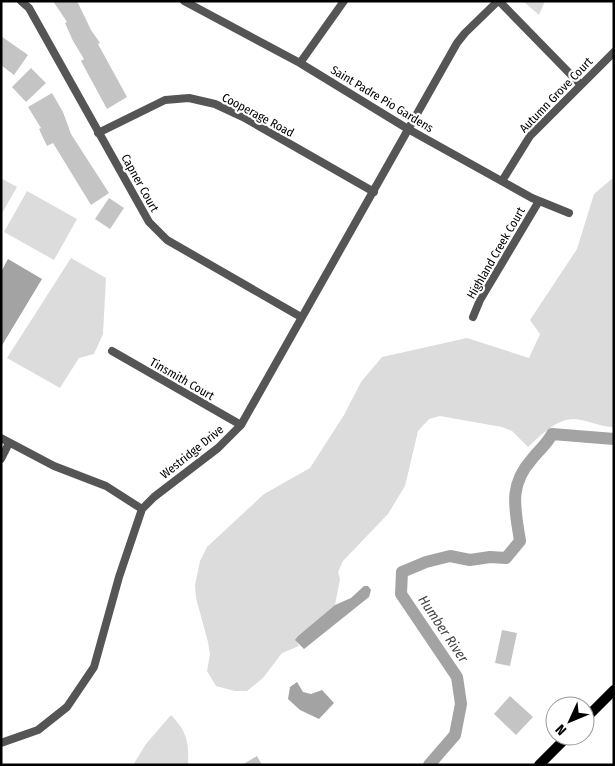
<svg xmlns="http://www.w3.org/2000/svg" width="615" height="766" font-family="'Fira Sans Condensed',sans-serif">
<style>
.green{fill:#dcdcdc}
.water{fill:#a3a3a3}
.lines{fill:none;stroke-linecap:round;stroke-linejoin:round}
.river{stroke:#a3a3a3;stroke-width:12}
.building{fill:#c4c4c4}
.minor{stroke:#555;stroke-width:8}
.major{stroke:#000;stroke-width:10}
.labels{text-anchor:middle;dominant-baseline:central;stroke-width:4.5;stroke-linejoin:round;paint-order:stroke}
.street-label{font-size:12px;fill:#000;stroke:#fff}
.water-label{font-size:14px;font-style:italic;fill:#444;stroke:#fff}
</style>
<rect width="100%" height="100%" fill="#fff"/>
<path class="green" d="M 523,1 L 545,1 L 539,15 Z
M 614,177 L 614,427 C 600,427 588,420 575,419 C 557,418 540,436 528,447 L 512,431 L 502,427 L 440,416 L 429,419 L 418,431 L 405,486 L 388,514 L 343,561 L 338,572 L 340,579 L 335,605 L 298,636 L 296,640 L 299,646 L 282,653 L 263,678 L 247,691 L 235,691 L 216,686 L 207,671 L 210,654 L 208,642 L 196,598 L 195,585 L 200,561 L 207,547 L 264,494 L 310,468 L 344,415 L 361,382 L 382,357 L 467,338 L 529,358 L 540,334 L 530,320 L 577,249 L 594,194 Z
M 1,178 L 17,187 L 1,215 Z
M 27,191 L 77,219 L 54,260 L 4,232 Z
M 71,258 L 106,278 L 103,334 L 94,354 L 79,358 L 60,388 L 7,358 Z
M 171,715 C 187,732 189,741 188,765 L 133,765 L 146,744 Z"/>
<path class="water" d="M 8,259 L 42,279 L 1,347 L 1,272 Z
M 364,586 L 368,586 L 371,590 L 369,597 L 304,649 L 295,640 L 298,636 L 335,605 L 351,598 Z
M 297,682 L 303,692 L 311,694 L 322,690 L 334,703 L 319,719 L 300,710 L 288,699 L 290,687 Z"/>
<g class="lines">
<path class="river" d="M 429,765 L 455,735 L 461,704 L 457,677 L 401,594 L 402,572 L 426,562 L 450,556 L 470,560 L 490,557 L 506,558 L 520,541 C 515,508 508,486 532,459 C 539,450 547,444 552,434 L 614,439"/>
</g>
<path class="building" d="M 53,1 L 77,1 L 91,30 L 100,43 L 98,44 L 127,97 L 107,109 L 81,61 L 84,59 L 73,41 L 65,23 L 67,22 Z
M 1,36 L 28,55 L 14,75 L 1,65 Z
M 31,68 L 46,83 L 26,102 L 12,87 Z
M 52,93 L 63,112 L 71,134 L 109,193 L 91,205 L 53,143 L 47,146 L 39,129 L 41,128 L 28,107 Z
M 109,198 L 124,208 L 110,229 L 95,219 Z
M 502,630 L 517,633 L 510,666 L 495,663 Z
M 510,696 L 533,717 L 516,735 L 494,714 Z
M 257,756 L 262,765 L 242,765 Z"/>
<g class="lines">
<path class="minor" d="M 21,1 L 29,8 L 149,222 L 167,240 L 301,317
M 184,1 L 300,63 L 408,129 L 532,198 L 569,213
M 499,1 L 581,85
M 300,63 L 344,1
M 98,133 L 165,100 L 189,98 L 215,104 L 243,117 L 374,192
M 502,181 L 530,136 L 614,52
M 473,317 L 480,300 L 539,201
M 112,351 L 241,425
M 1,438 L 54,466 L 106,486 L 142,509
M 1,459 L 9,443
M 1,743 L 38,730 L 67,707 L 94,667 L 119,577 L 142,509 L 154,497 L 218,448 L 241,425 L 457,43 L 465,33 L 498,1"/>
<path class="major" d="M 585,719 L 614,690
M 539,765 L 568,736"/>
</g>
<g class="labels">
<g class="street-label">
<text transform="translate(556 95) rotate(-46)">Autumn Grove Court</text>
<text transform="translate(382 99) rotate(31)">Saint Padre Pio Gardens</text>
<text transform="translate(258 115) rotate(28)">Cooperage Road</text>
<text transform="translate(140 183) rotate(61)">Capner Court</text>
<text transform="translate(496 253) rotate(-60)">Highland Creek Court</text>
<text transform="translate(182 379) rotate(30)">Tinsmith Court</text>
<text transform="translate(192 452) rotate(-39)">Westridge Drive</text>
</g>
<g class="water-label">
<text transform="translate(443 629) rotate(56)">Humber River</text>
</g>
</g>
<rect width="615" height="766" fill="none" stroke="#000000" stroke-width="5"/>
<g transform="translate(570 721) rotate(226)"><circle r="24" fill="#ffffff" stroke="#999999"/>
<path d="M0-4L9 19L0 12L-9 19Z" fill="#000000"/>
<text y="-8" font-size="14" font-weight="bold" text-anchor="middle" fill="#000000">N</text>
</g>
</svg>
